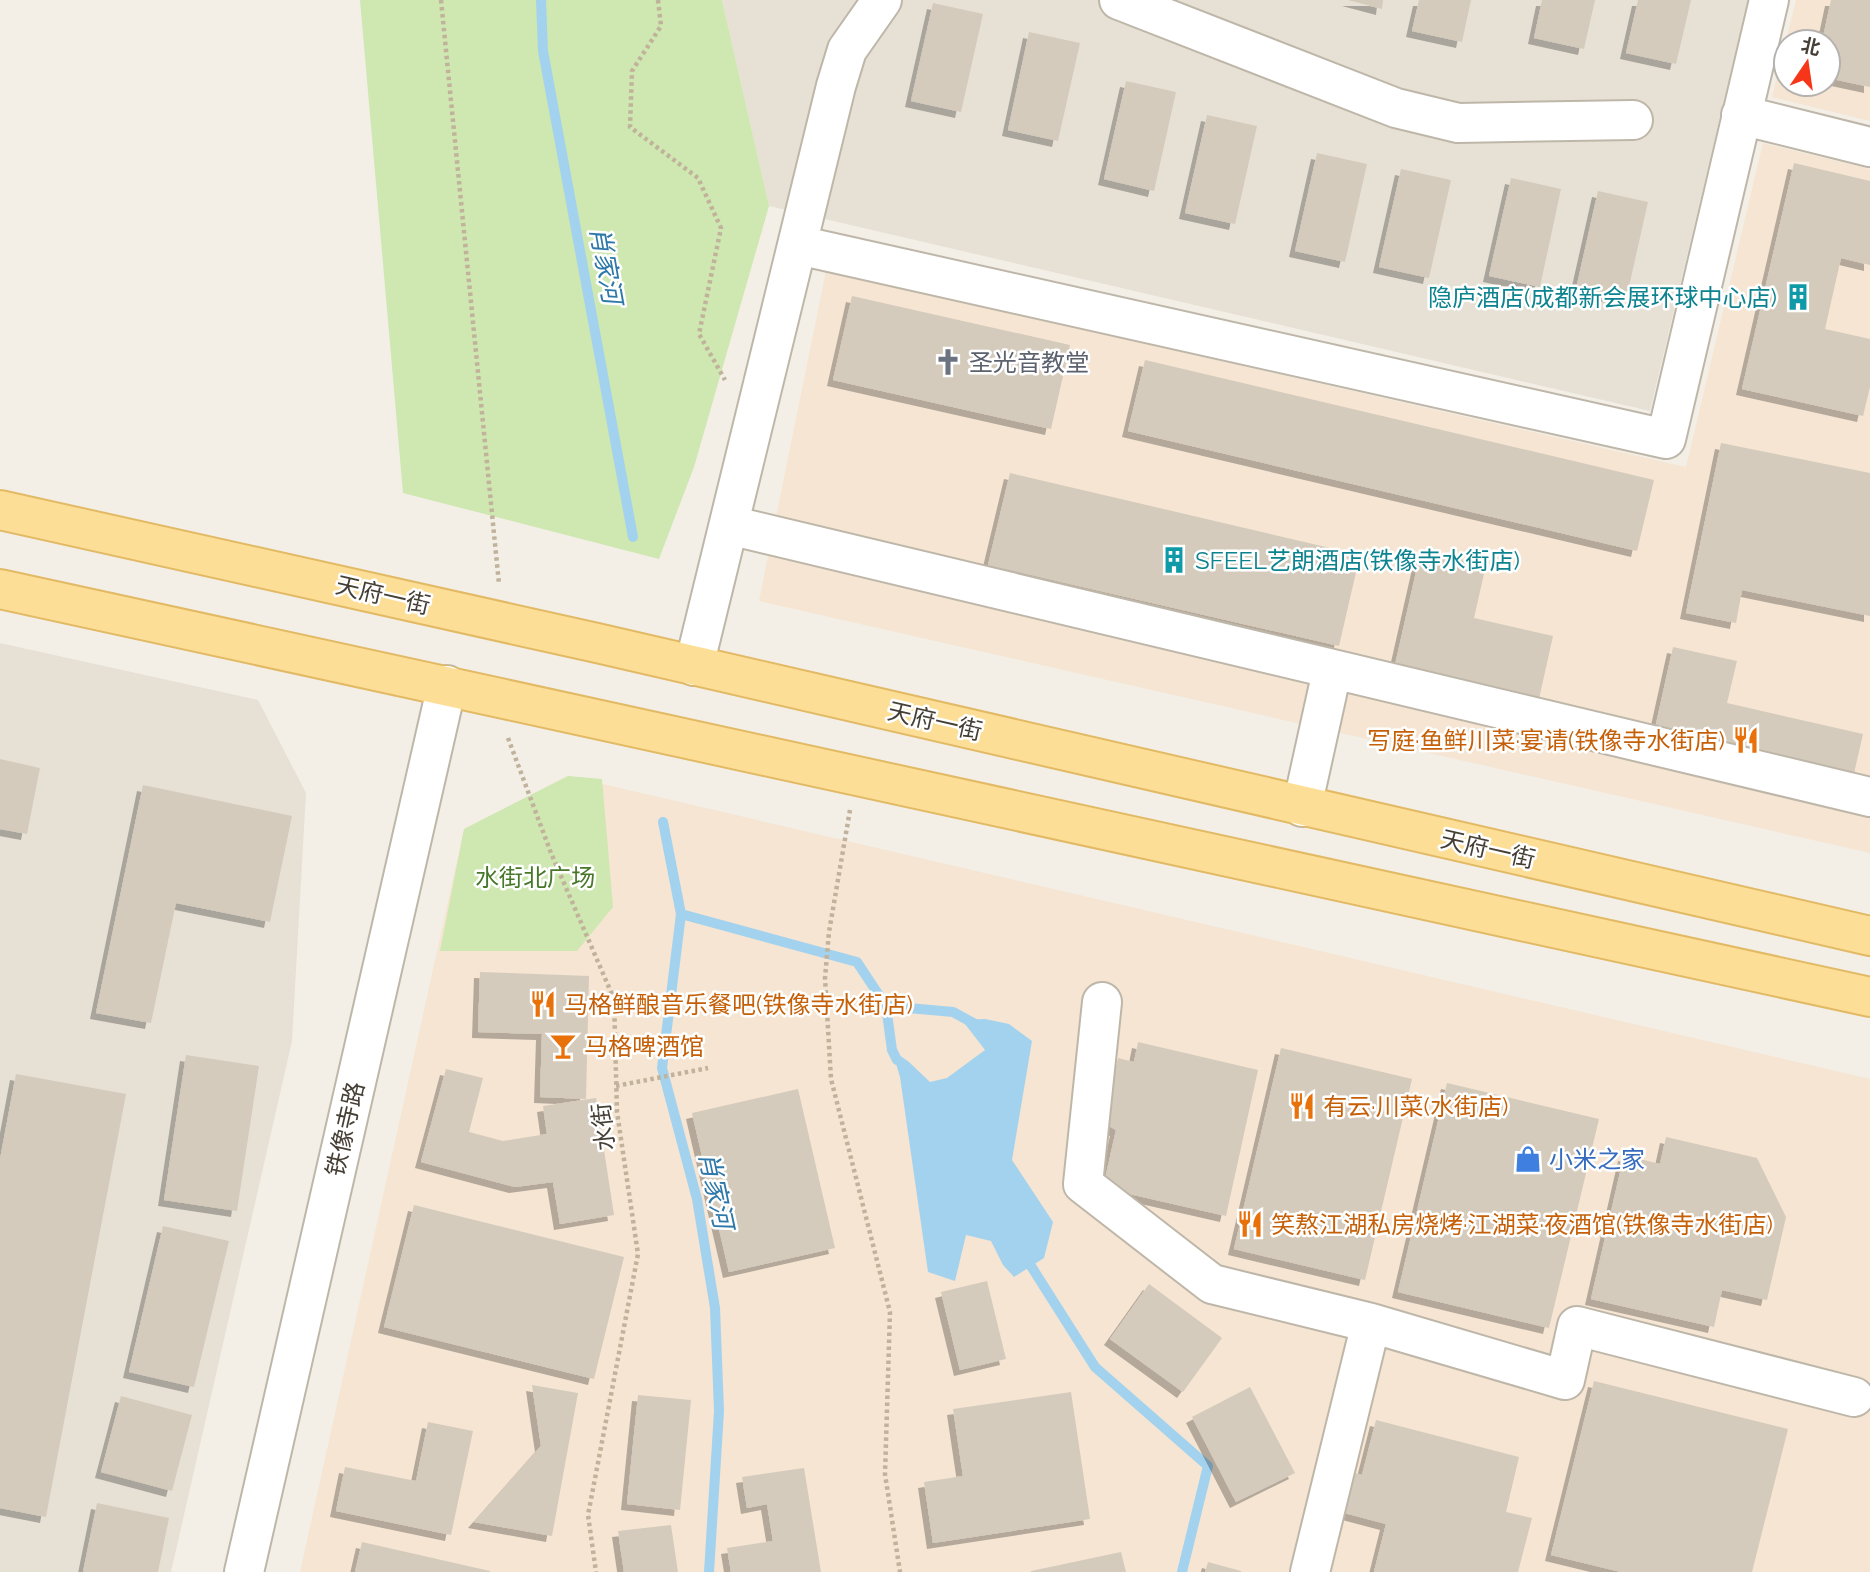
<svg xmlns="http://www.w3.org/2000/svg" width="1870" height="1572" font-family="Raleway,'Noto Sans SC',sans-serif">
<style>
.residential{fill:#e7e1d5}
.commercial{fill:#f5e5d2;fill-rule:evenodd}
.green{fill:#cfe7b0}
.water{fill:#a3d2ef}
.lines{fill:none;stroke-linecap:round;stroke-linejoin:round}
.stream{stroke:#a3d2ef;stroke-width:10}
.building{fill:#d5cbbc;filter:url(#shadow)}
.minor-casing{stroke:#beb7a9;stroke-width:42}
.major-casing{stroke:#e2ba65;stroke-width:42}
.path{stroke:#c0b29b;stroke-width:4.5;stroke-dasharray:3.5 3.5;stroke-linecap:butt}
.minor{stroke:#fff;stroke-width:38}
.major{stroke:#fdde96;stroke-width:38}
.labels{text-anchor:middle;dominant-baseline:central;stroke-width:5;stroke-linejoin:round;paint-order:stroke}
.culture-label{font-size:24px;fill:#0d838f;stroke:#fff;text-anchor:end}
.worship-label{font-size:24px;fill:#5b616d;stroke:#fff;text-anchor:start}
.street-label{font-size:24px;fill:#463f36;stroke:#fff}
.food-label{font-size:24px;fill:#c56008;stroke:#fff;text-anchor:start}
.park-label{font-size:24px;fill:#48772a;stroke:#fff}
.shop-label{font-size:24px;fill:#366cbe;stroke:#fff;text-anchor:start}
.water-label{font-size:26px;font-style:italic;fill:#2e78a9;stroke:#fff}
</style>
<defs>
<filter id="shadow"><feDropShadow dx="-6" dy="6" stdDeviation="0" flood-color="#0004"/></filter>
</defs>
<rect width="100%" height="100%" fill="#f3efe7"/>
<path class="residential" d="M 722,0 L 1748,0 L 1650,411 L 769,206 Z
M 0,643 L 258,700 L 306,793 L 292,1041 L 171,1572 L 0,1572 Z"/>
<path class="commercial" d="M 1796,0 L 1870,0 L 1870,121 L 1772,97 ZM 1786,42 L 1828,42 L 1828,84 L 1786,84 Z
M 1763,143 L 1870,169 L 1870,853 L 759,601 L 826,271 L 1686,467 Z
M 568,776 L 1870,1079 L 1870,1572 L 300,1572 L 464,829 Z"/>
<path class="green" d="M 360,0 L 722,0 L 769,206 L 694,467 L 659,559 L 403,493 Z
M 568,776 L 602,779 L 613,907 L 577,951 L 440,951 L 464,829 Z"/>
<path class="water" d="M 985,1019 L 1009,1024 L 1032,1041 L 1012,1160 L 1053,1222 L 1044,1258 L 1014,1277 L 1003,1265 L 991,1241 L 966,1235 L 955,1281 L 928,1272 L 900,1077 L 892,1050 L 909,1062 L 930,1082 L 947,1078 L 985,1050 L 962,1020 Z"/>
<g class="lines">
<path class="stream" d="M 541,0 L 543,51 L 633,537
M 663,822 L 681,914 L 662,1068 L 697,1199 L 715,1308 L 719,1411 L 709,1572
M 681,914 L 857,962 L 886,1006 L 892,1050 L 897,1060
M 886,1006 L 953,1012 L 977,1025
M 1024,1255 L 1095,1367 L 1208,1466 L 1182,1572"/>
</g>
<path class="building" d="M 1348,0 L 1383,0 L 1382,9 Z
M 1419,0 L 1471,0 L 1462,42 L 1412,31 Z
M 1542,0 L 1595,0 L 1584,49 L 1534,38 Z
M 1638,0 L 1691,0 L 1676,64 L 1626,53 Z
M 1831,0 L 1870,0 L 1870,87 L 1828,78 L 1828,42 L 1822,42 Z
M 933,3 L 983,14 L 961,112 L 911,101 Z
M 1029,32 L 1080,43 L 1058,141 L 1008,130 Z
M 1126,81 L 1176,92 L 1154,191 L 1104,179 Z
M 1207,115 L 1257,126 L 1235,224 L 1185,213 Z
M 1317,153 L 1367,164 L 1345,262 L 1295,251 Z
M 1794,163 L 1870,181 L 1870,265 L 1841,258 L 1825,329 L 1870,339 L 1870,387 L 1863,416 L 1742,389 Z
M 1401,169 L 1451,180 L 1429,278 L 1379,267 Z
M 1511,178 L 1561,189 L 1540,287 L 1489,276 Z
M 1598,191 L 1648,202 L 1626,300 L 1576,289 Z
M 852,296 L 1070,345 L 1051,429 L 833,380 Z
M 1145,360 L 1654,480 L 1637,551 L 1128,431 Z
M 1721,443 L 1870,473 L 1870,616 L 1742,590 L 1736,623 L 1686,613 Z
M 1010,473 L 1360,555 L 1339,646 L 988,565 Z
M 1421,550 L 1486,565 L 1474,618 L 1553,636 L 1539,699 L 1395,665 Z
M 1673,647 L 1737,661 L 1727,703 L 1863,734 L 1853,778 L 1654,733 Z
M 0,759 L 40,768 L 27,834 L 0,829 Z
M 143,785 L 292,816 L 270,922 L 176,903 L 151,1023 L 96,1013 Z
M 480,972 L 589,976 L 586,1099 L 540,1097 L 542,1034 L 478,1032 Z
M 1138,1042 L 1258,1070 L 1226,1216 L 1103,1188 L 1116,1130 L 1104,1123 L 1118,1058 L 1134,1062 Z
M 1281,1048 L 1412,1079 L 1365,1280 L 1234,1249 Z
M 186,1055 L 259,1066 L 237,1211 L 164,1200 Z
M 446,1069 L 483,1078 L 469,1132 L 503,1141 L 547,1134 L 543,1106 L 596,1098 L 614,1215 L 560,1224 L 553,1182 L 515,1187 L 421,1162 Z
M 16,1074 L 126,1094 L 46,1517 L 0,1508 L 0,1159 Z
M 1447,1083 L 1599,1119 L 1549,1328 L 1398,1292 Z
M 798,1089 L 835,1248 L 729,1272 L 692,1113 Z
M 1666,1137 L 1757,1158 L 1786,1217 L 1767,1300 L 1722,1290 L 1714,1327 L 1591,1299 L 1624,1155 L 1660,1164 Z
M 414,1205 L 624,1257 L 594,1379 L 384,1327 Z
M 163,1226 L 229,1241 L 194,1387 L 129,1372 Z
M 987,1281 L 1006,1359 L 960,1370 L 941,1292 Z
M 1149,1284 L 1222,1338 L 1183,1392 L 1110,1339 Z
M 1594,1381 L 1788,1429 L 1752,1572 L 1621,1572 L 1551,1555 Z
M 532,1385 L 578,1393 L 552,1536 L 474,1522 L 541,1446 Z
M 1250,1387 L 1295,1473 L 1236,1502 L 1192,1417 Z
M 1071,1392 L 1090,1519 L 933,1543 L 924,1482 L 963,1476 L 953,1409 Z
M 638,1395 L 691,1400 L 680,1510 L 627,1504 Z
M 121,1396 L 192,1415 L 172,1491 L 101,1472 Z
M 1376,1420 L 1519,1457 L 1506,1512 L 1532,1518 L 1518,1572 L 1374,1572 L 1386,1524 L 1337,1511 L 1347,1471 L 1362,1475 Z
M 428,1422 L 473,1431 L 451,1535 L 336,1511 L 345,1467 L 416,1481 Z
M 804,1468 L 821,1572 L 731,1572 L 727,1548 L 773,1541 L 767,1504 L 747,1508 L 742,1477 Z
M 97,1503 L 169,1518 L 158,1572 L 83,1572 Z
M 671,1525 L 678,1572 L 624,1572 L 618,1531 Z
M 362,1542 L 490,1571 L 490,1572 L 355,1572 Z
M 1121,1552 L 1126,1572 L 1031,1572 L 1031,1571 Z
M 1208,1562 L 1241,1571 L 1241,1572 L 1205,1572 Z"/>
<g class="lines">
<defs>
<path id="minor" d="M 1119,0 L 1396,108 L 1458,123 L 1633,120
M 1741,115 L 1870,147
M 798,245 L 1666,439 L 1769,0
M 729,525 L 1870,797
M 694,666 L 836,86 L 847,50 L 882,0
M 1302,807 L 1332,671
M 1102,1002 L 1083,1184 L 1212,1284 L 1371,1323 L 1565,1380 L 1577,1326 L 1854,1397
M 244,1572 L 447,685
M 1310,1572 L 1371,1323"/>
<path id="major" d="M 0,510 L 597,643 L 1870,936
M 0,589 L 1870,997"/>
</defs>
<use href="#minor" class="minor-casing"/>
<use href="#major" class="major-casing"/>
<path class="path" d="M 441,0 L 499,584
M 658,0 L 661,26 L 632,71 L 630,127 L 698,178 L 721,228 L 699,334 L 725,380
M 508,738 L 551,853 L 614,999 L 617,1112 L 638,1254 L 588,1515 L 596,1572
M 850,810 L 829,932 L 825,978 L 831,1079 L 890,1312 L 885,1474 L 900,1572
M 616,1086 L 708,1068"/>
<use href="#minor" class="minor"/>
<use href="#major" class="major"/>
</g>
<defs>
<symbol id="building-bare" viewBox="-9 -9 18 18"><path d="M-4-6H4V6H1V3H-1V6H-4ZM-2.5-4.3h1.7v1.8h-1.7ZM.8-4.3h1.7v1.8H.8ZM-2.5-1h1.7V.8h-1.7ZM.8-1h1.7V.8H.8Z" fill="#0f9aa8" stroke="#fff" stroke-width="2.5" paint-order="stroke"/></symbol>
<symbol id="church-bare" viewBox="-9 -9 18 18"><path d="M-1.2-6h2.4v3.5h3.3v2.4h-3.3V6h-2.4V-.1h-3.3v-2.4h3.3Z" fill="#6b7280" stroke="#fff" stroke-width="2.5" paint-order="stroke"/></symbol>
<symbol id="restaurant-bare" viewBox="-9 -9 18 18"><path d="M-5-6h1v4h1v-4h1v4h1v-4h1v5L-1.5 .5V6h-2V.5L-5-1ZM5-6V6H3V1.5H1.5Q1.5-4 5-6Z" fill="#e8710a" stroke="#fff" stroke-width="2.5" paint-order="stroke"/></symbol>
<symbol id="bar-bare" viewBox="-9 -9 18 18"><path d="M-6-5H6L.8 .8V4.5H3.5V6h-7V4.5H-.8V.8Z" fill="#e8710a" stroke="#fff" stroke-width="2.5" paint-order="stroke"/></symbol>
<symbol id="shop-bare" viewBox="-9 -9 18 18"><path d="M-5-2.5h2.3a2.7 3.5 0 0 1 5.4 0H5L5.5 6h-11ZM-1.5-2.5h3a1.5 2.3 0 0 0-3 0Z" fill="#3f7fe0" stroke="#fff" stroke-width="2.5" paint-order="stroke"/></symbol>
</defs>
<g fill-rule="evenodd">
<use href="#building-bare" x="1779" y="278" width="38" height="38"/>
<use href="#church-bare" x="929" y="343" width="38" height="38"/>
<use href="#building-bare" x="1155" y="541" width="38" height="38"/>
<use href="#restaurant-bare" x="1727" y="721" width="38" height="38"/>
<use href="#restaurant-bare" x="524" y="985" width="38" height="38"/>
<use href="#bar-bare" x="544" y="1027" width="38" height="38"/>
<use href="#restaurant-bare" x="1283" y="1087" width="38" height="38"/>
<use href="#shop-bare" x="1509" y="1140" width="38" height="38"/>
<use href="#restaurant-bare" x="1231" y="1205" width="38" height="38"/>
</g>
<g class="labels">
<g class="culture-label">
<text x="1777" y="297">隐庐酒店(成都新会展环球中心店)</text>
<text x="1195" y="560" text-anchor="start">SFEEL艺朗酒店(铁像寺水街店)</text>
</g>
<g class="worship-label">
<text x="969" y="362">圣光音教堂</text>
</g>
<g class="street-label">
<text transform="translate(383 595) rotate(13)">天府一街</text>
<text transform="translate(935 721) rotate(13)">天府一街</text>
<text transform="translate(1488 849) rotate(13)">天府一街</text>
<text transform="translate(603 1127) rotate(-96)">水街</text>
<text transform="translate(345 1129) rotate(-77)">铁像寺路</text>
</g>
<g class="food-label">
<text x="1725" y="740" text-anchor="end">写庭·鱼鲜川菜·宴请(铁像寺水街店)</text>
<text x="564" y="1004">马格鲜酿音乐餐吧(铁像寺水街店)</text>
<text x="584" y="1046">马格啤酒馆</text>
<text x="1323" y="1106">有云·川菜(水街店)</text>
<text x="1271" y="1224">笑熬江湖私房烧烤·江湖菜·夜酒馆(铁像寺水街店)</text>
</g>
<g class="park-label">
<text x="535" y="877">水街北广场</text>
</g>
<g class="shop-label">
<text x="1549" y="1159">小米之家</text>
</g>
<g class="water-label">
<text transform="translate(606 265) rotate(80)">肖家河</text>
<text transform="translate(716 1190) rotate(78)">肖家河</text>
</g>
</g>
<g transform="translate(1807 63) rotate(13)"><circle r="33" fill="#ffffff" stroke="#b5b2af" stroke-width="2"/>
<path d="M0-5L12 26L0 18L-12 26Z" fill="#f73619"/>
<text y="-10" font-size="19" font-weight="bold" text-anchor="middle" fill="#463f36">北</text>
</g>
</svg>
